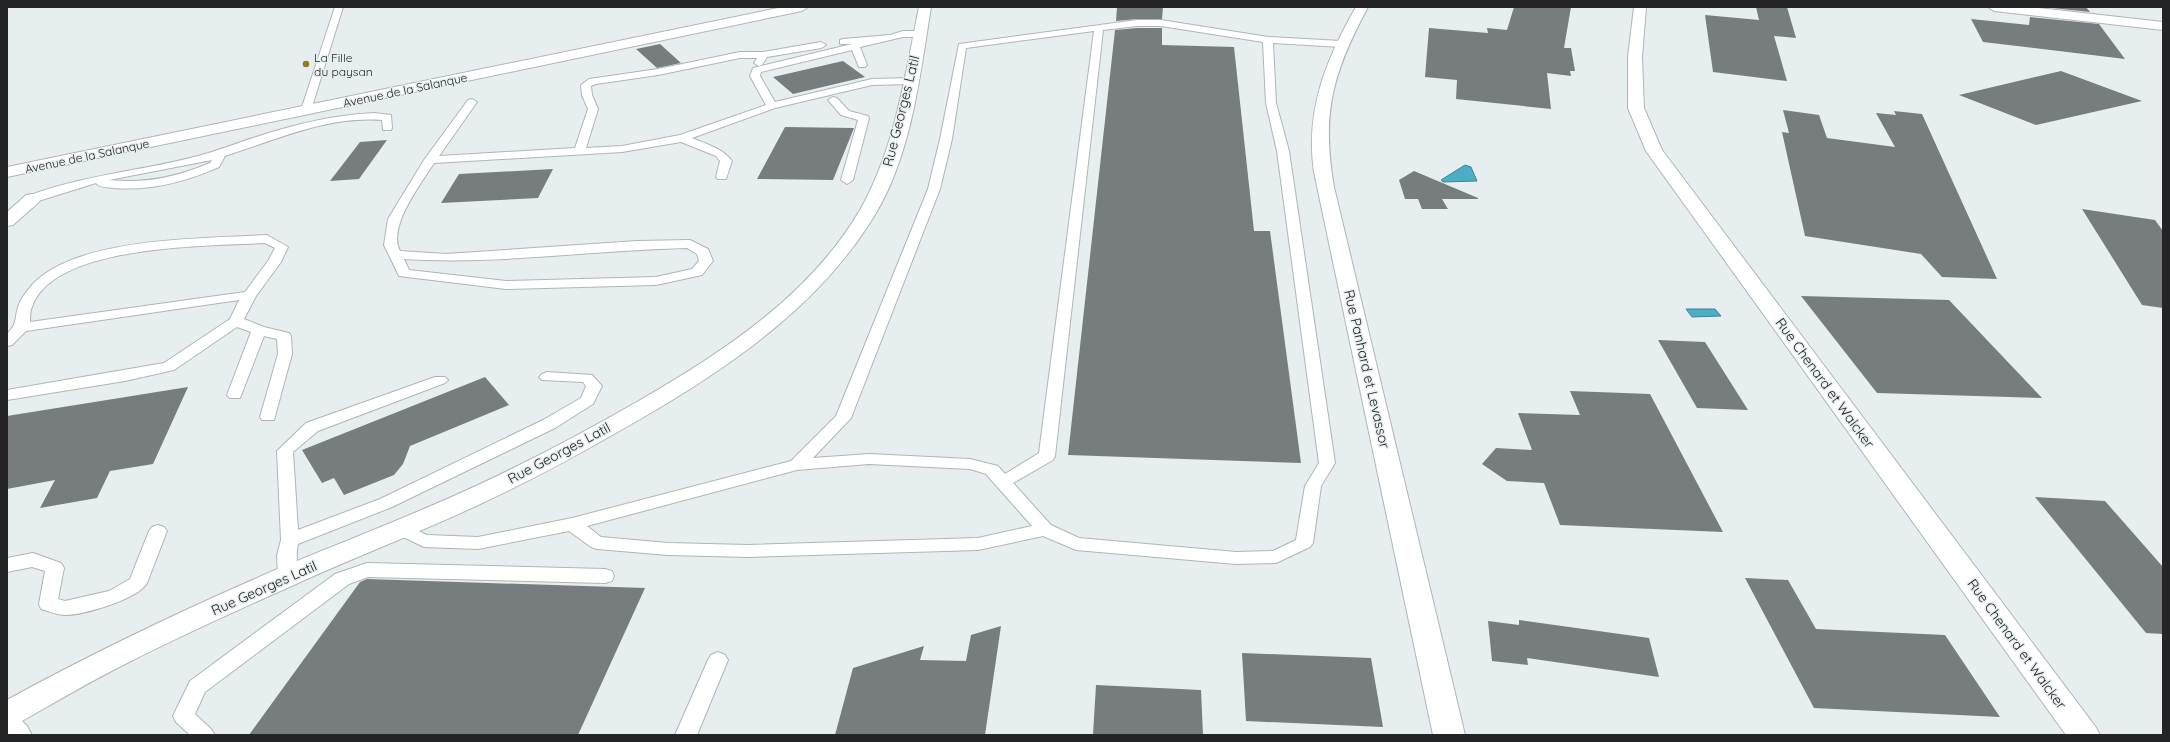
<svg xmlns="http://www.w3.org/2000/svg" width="2170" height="742" font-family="Quicksand,sans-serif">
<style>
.water{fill:#4badc6;stroke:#3f8496}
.building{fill:#777d7e}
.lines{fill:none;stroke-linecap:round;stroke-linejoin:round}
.service-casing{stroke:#afb5b7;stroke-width:2}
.minor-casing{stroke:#afb5b7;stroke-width:2}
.secondary-casing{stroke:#afb5b7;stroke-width:2}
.service{fill:#fff;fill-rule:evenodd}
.minor{fill:#fff;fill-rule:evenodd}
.secondary{fill:#fff;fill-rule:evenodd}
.poi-dot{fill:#997620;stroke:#e7eef0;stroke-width:1.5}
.labels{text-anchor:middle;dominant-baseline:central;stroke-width:3;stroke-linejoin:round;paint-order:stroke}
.far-poi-label{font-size:12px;fill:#222425;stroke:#e7eef0;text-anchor:start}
.far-street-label{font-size:12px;fill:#222425;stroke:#e7eef0}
.street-label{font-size:14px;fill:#222425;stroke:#e7eef0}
</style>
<rect width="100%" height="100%" fill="#e7eef0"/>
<path class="water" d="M 1465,165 L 1471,167 L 1477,181 L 1443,182 L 1441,180 Z
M 1686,309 L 1715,309 L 1721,316 L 1692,317 Z"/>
<path class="building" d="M 1117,7 L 1163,7 L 1162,19 L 1137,19 L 1116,21 Z
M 1514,7 L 1571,7 L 1564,48 L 1571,48 L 1575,71 L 1570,71 L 1571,76 L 1547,73 L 1551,109 L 1456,99 L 1457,80 L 1425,77 L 1429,28 L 1488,33 L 1487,28 L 1507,30 Z
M 1756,7 L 1787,7 L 1796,38 L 1774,36 L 1787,81 L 1713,72 L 1705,15 L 1759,20 Z
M 2042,7 L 2086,7 L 2090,12 Z
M 2030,17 L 2099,24 L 2125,59 L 1983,42 L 1971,19 L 2029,25 Z
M 1137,28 L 1162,28 L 1162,45 L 1234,47 L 1254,231 L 1270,231 L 1301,463 L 1068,455 L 1115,30 Z
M 660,44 L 681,63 L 657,68 L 636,49 Z
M 843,61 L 865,77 L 793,94 L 773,77 Z
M 2061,71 L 2142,101 L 2036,125 L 1959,95 Z
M 1783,110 L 1819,115 L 1827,138 L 1895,147 L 1876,113 L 1896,115 L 1894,111 L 1922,114 L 1997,279 L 1942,277 L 1921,254 L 1805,236 L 1782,132 L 1789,133 Z
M 785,127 L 854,128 L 833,180 L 757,179 Z
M 387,140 L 359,179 L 330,181 L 360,142 Z
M 553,169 L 538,198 L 441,203 L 459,174 Z
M 1414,171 L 1478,198 L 1478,199 L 1442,199 L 1448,209 L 1422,209 L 1418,199 L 1405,199 L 1399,180 Z
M 2082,209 L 2155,220 L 2163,231 L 2163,308 L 2142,305 Z
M 1801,296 L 1949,300 L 2042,398 L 1877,393 Z
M 1658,340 L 1705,342 L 1748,410 L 1697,408 Z
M 485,377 L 509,405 L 410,446 L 403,464 L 394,475 L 344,495 L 334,478 L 322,483 L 302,450 Z
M 188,387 L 153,464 L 110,471 L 97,498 L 40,508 L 55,480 L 7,489 L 7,416 Z
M 1570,391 L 1650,394 L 1723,532 L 1560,525 L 1544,483 L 1507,481 L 1482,464 L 1496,448 L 1532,450 L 1518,413 L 1580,415 Z
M 2035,497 L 2105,501 L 2163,567 L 2163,634 L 2146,633 Z
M 1745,578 L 1788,580 L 1816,629 L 1945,635 L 2000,717 L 1814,708 Z
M 367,579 L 645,588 L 578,735 L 249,735 L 360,582 Z
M 1519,620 L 1649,638 L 1659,677 L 1527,658 L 1528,665 L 1492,661 L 1488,621 L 1519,625 Z
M 1001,626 L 985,735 L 835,735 L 853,668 L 924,646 L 920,660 L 966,661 L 971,635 Z
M 1242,653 L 1371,658 L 1383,727 L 1246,721 Z
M 1096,685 L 1201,690 L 1203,735 L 1093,735 Z"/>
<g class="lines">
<defs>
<path id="service" d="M 335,7 L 343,7 L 311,110 L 306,113 L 302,112 L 301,110 Z
M 1137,20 L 1161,20 L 1268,37 L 1341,41 L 1346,44 L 1341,47 L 1273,43 L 1276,103 L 1289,151 L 1335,463 L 1321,486 L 1313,543 L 1310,547 L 1276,563 L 1236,564 L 1076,550 L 1043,536 L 978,550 L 748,557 L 668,555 L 597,549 L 591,547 L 569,531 L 478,549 L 424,547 L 395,533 L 392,529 L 395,525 L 401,523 L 427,535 L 478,537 L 572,518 L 791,461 L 836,416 L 928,189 L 940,139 L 959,44 ZM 1137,26 L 1161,26 L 1263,42 L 1266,103 L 1277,151 L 1319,463 L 1305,486 L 1296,540 L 1273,551 L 1236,552 L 1079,538 L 1051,525 L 1013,483 L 1053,460 L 1055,456 L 1103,30 ZM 1094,31 L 1039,453 L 1005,474 L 998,466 L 970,459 L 869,454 L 813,458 L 851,418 L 940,189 L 952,139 L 966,48 ZM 869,464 L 970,469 L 986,474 L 1032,526 L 978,538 L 748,545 L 668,543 L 601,537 L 587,526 L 797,470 Z
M 903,31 L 920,31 L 925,34 L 920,37 L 903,37 L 860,47 L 867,65 L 865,67 L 859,67 L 852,50 L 761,72 L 760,76 L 775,102 L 872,79 L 910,78 L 915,81 L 910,84 L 872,85 L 775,108 L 692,138 C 706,144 722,148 732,161 L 726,179 L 718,179 L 716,177 L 720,161 L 716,156 L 681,142 L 622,152 L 434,163 C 421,184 387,227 400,251 L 446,254 L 637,241 L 690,240 L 708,249 L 713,261 L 702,275 L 656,285 L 506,289 L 399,276 L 384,245 L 388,219 L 424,160 L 468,100 L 472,99 L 477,102 L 439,156 L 575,148 L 588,109 L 582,95 L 581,85 L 589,79 L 658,69 L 740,52 L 763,52 L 821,42 L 826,45 L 821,48 L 767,57 L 762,65 L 759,66 L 754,63 L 757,58 L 740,58 L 658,75 L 596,84 L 591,86 L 592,95 L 598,109 L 586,148 L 622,146 L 680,135 L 766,105 L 750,76 L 753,68 L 852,44 L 840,44 L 840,40 L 843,39 L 890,35 ZM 687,248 L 697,254 L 699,261 L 692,269 L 656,277 L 506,281 L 409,270 L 404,259 C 498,265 593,250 687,248 Z
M 833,97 L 837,98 L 849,111 L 868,116 L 869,118 L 853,180 L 847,184 L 841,180 L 858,120 L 841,115 L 828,100 Z
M 374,113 L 391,115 L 392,128 L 391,130 L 383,130 L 382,120 C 326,116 276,140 225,156 L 219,167 C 185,182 151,191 113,188 C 108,187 99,188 96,183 L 32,203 L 26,199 L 28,196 C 83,175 141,171 198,156 C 217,151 234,144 253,138 C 292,125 332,115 374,113 ZM 212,160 L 210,163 C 177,177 145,184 109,180 Z
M 267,235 L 288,247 L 281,262 L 256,296 L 244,319 L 264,327 L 289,333 L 291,336 L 292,354 L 274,420 L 262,420 L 260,417 L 278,354 L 277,339 L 264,336 L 240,398 L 230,398 L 227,395 L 251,332 L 237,327 L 174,370 L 125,381 L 7,400 L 7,390 L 164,363 L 230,319 L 239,300 L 26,331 L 12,345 L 7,346 L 7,334 C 18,323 14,320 18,307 C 20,299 31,285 37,280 C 85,237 204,239 267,235 ZM 265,243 L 275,248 L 268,261 L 245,292 L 30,322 C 30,317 30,311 32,307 C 53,244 210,246 265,243 Z
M 547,372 L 592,375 L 602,386 L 593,404 L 555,428 L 392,507 L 298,544 C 295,555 299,572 294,581 L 287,583 L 280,581 L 278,576 L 277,555 L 281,540 L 277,451 L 306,423 L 435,377 L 445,377 L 448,380 L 445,383 L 318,431 L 293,452 L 298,530 L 380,499 L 543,420 L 581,398 L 586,386 L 583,382 L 542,380 L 539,377 L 542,374 Z
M 158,525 L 164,527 L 167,531 L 147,583 C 138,599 84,615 65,615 C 58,615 48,611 41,609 L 39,604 L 45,571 L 32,567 L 7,572 L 7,558 L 33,553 L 61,563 L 64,568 L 58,599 L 65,601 L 109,591 L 130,579 L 149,531 L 152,527 Z
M 367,563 L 605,569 L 612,571 L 614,576 L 612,581 L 605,583 L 368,577 L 349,584 L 205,692 L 195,714 L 211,729 L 215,735 L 190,735 L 176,722 L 173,716 L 190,681 L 335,574 Z
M 718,652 L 725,655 L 728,660 L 697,735 L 675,735 L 708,660 L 711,655 Z"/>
<path id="minor" d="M 919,7 L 931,7 C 920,75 912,152 876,213 C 824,300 740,360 654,411 C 596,445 537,478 476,506 C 416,534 355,557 296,584 C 240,609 184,634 129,662 C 93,680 57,701 22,721 L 27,726 L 32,735 L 7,735 L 7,700 C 96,651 187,608 280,568 C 345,541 411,516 476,486 C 532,460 588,430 642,399 C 724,352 811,294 860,210 C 895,149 905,75 919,7 Z
M 1356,7 L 1368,7 C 1333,72 1321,113 1334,187 L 1465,735 L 1433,735 L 1314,172 C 1305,111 1326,59 1356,7 Z
M 1634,7 L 1646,7 L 1642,57 L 1644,108 L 1662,150 L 2095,726 L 2100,735 L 2066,735 L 1646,151 L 1628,108 L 1628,57 Z
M 1988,7 L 2029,7 L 2163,22 L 2163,30 L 1994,11 Z
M 32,194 L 38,195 L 41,199 L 38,203 L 13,225 L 7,226 L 7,212 L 26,195 Z"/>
<path id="secondary" d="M 783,7 L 808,7 L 802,11 L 7,177 L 7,167 Z"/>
</defs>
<use href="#service" class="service-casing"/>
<use href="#minor" class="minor-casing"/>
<use href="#secondary" class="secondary-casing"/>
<use href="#service" class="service"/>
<use href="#minor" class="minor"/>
<use href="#secondary" class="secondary"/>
</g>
<circle class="poi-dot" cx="306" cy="64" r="4"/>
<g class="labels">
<g class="far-poi-label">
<text x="314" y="57">La Fille<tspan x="314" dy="14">du paysan</tspan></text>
</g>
<g class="far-street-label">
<text transform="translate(405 90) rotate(-12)">Avenue de la Salanque</text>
<text transform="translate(87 156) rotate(-12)">Avenue de la Salanque</text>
</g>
<g class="street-label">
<text transform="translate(901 111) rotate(-76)">Rue Georges Latil</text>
<text transform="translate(1367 369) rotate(77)">Rue Panhard et Levassor</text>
<text transform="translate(1825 383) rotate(54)">Rue Chenard et Walcker</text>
<text transform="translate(559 453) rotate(-28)">Rue Georges Latil</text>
<text transform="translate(264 588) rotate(-24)">Rue Georges Latil</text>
<text transform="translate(2017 644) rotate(54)">Rue Chenard et Walcker</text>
</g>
</g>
<rect width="2170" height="742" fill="none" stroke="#222425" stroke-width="16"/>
</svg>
